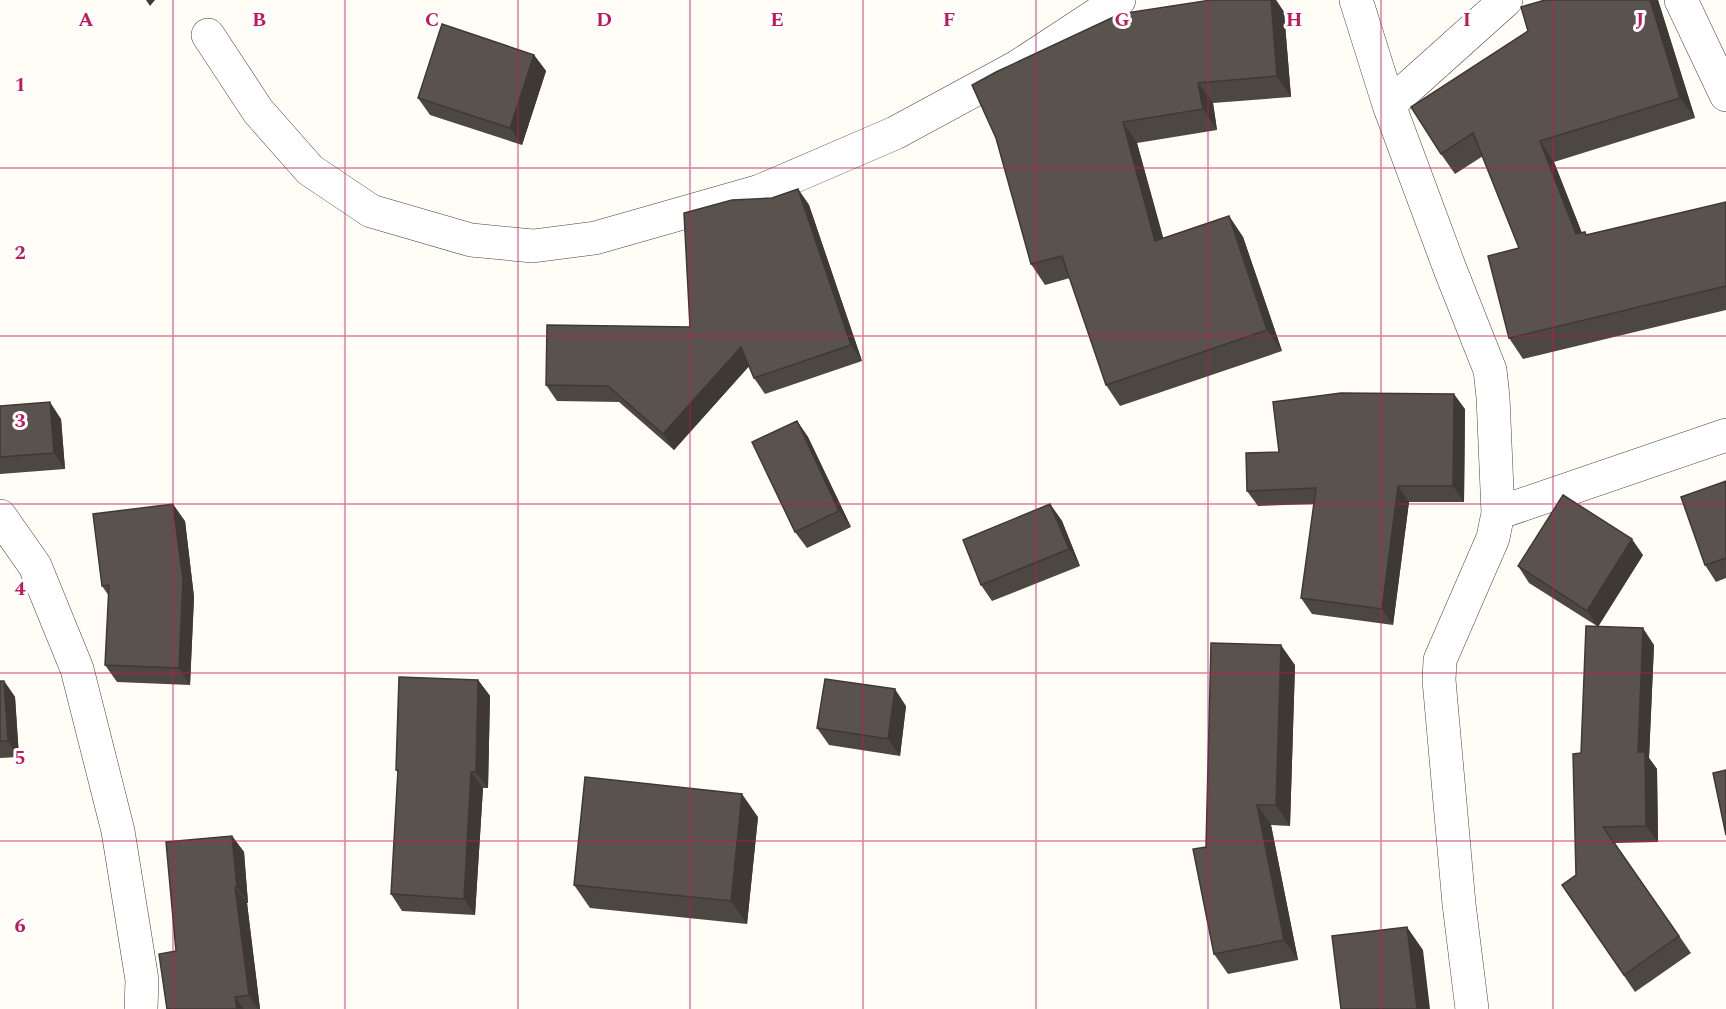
<svg xmlns="http://www.w3.org/2000/svg" width="1726" height="1009" font-family="Spectral,serif">
<style>
.lines{fill:none;stroke-linecap:round;stroke-linejoin:round}
.street-casing{stroke:#444;stroke-width:34}
.street{stroke:#fff;stroke-width:33}
.wall{fill:#4d4742}
.shaded-wall{fill:#3f3936}
.building{fill:#5a524d;stroke:#3f3936;stroke-width:1.5}
.grid{fill:none;stroke:#c2185b;stroke-width:1.5;stroke-opacity:0.55}
.grid-label{font-size:20px;text-anchor:middle;font-weight:bold;fill:#c2185b;stroke:#fff;stroke-width:6;stroke-linejoin:round;paint-order:stroke}
</style>
<rect width="100%" height="100%" fill="#fffdf5"/>
<g class="lines">
<defs>
<path id="street" d="M 1356,0 L 1389,105 L 1450,269 L 1490,370 L 1493,397 L 1498,513 L 1493,538 L 1440,660 L 1439,680 L 1459,904 L 1472,1009
M 1681,0 L 1726,95
M 208,35 L 258,111 L 310,170 L 371,211 L 471,240 L 533,246 L 595,238 L 760,191 L 895,133 L 1017,67 L 1119,0
M 1389,105 L 1506,0
M 1498,513 L 1726,435
M 0,516 L 35,566 L 77,669 L 118,831 L 142,980 L 141,1009"/>
</defs>
<use href="#street" class="street-casing"/>
<use href="#street" class="street"/>
</g>
<path class="wall" d="M 1211,0 L 1276,0 L 1284,12 L 1291,97 L 1213,103 L 1217,130 L 1137,143 L 1163,239 L 1229,216 L 1243,237 L 1282,351 L 1120,406 L 1106,385 L 1070,278 L 1045,285 L 1031,264 L 996,138 Z
M 1545,0 L 1658,0 L 1695,118 L 1554,162 L 1582,233 L 1587,235 L 1726,202 L 1726,310 L 1523,359 L 1509,338 L 1519,248 L 1483,156 L 1455,174 L 1441,154 L 1528,31 Z
M 534,55 L 546,71 L 522,145 L 430,115 L 418,98 Z
M 798,189 L 809,205 L 862,361 L 765,394 L 754,378 L 749,366 L 674,450 L 619,402 L 557,401 L 546,385 L 690,327 L 772,198 Z
M 0,406 L 61,419 L 65,469 L 0,474 Z
M 1465,409 L 1464,502 L 1409,502 L 1393,625 L 1312,614 L 1301,598 L 1314,504 L 1258,506 L 1247,491 L 1279,452 Z
M 797,421 L 808,437 L 851,527 L 807,548 L 795,532 Z
M 1726,481 L 1726,578 L 1716,582 L 1705,565 Z
M 1050,504 L 1062,521 L 1080,566 L 992,601 L 981,585 Z
M 185,521 L 194,597 L 190,685 L 117,682 L 105,665 L 109,596 L 102,586 Z
M 1643,555 L 1598,626 L 1654,645 L 1649,758 L 1657,769 L 1658,842 L 1615,843 L 1691,953 L 1635,992 L 1562,885 L 1576,875 L 1581,753 L 1597,626 L 1529,583 L 1518,566 Z
M 1295,665 L 1290,826 L 1271,825 L 1298,960 L 1228,974 L 1214,954 L 1206,847 Z
M 478,680 L 490,696 L 488,788 L 483,788 L 475,915 L 402,911 L 391,894 L 398,773 L 396,770 Z
M 0,681 L 4,681 L 15,697 L 19,757 L 0,758 Z
M 906,706 L 900,756 L 829,745 L 817,728 Z
M 758,817 L 747,924 L 590,908 L 574,885 Z
M 232,836 L 244,852 L 248,903 L 247,903 L 260,1009 L 167,1009 L 176,951 Z"/>
<path class="shaded-wall" d="M 146,0 L 155,0 L 150,6 Z
M 1271,0 L 1276,0 L 1284,12 L 1291,97 L 1277,76 Z
M 1650,0 L 1658,0 L 1695,118 L 1680,98 Z
M 534,55 L 546,71 L 522,145 L 510,128 Z
M 1198,83 L 1213,103 L 1217,130 L 1203,109 Z
M 1123,122 L 1137,143 L 1170,262 L 1155,241 Z
M 1540,141 L 1554,162 L 1590,254 L 1576,234 Z
M 798,189 L 809,205 L 862,361 L 851,345 Z
M 1229,216 L 1243,237 L 1282,351 L 1267,330 Z
M 741,347 L 752,363 L 674,450 L 663,434 Z
M 1454,394 L 1465,409 L 1464,502 L 1453,486 Z
M 50,402 L 61,419 L 65,469 L 54,453 Z
M 797,421 L 808,437 L 851,527 L 839,511 Z
M 1398,486 L 1409,502 L 1393,625 L 1382,609 Z
M 173,504 L 185,521 L 194,597 L 190,685 L 179,668 Z
M 1050,504 L 1062,521 L 1080,566 L 1069,549 Z
M 1632,539 L 1643,555 L 1598,627 L 1587,611 Z
M 1643,628 L 1654,645 L 1649,758 L 1657,769 L 1658,842 L 1646,826 L 1638,752 Z
M 1281,645 L 1295,665 L 1290,826 L 1276,805 Z
M 478,680 L 490,696 L 488,788 L 476,772 Z
M 4,681 L 15,697 L 19,757 L 8,741 Z
M 895,689 L 906,706 L 900,756 L 888,739 Z
M 471,772 L 483,788 L 475,915 L 464,899 Z
M 742,794 L 758,817 L 747,924 L 731,901 Z
M 1257,805 L 1271,825 L 1298,960 L 1284,940 Z
M 232,836 L 244,852 L 248,903 L 237,887 Z
M 235,887 L 247,903 L 260,1009 L 258,1009 L 249,995 Z
M 1407,927 L 1423,950 L 1430,1009 L 1417,1009 Z
M 235,997 L 244,1009 L 237,1009 Z"/>
<path class="building" d="M 1211,0 L 1271,0 L 1277,76 L 1198,83 L 1203,109 L 1123,122 L 1155,241 L 1229,216 L 1267,330 L 1106,385 L 1062,256 L 1031,264 L 996,138 L 972,85 L 996,72 L 1120,14 Z
M 1545,0 L 1650,0 L 1680,98 L 1540,141 L 1576,234 L 1585,232 L 1586,235 L 1726,202 L 1726,286 L 1509,338 L 1488,256 L 1519,248 L 1473,133 L 1441,154 L 1411,107 L 1528,31 L 1521,7 Z
M 442,24 L 534,55 L 510,128 L 418,98 Z
M 798,189 L 851,345 L 754,378 L 741,347 L 663,434 L 608,386 L 546,385 L 547,325 L 690,327 L 684,213 L 732,200 L 772,198 Z
M 1341,393 L 1454,394 L 1453,486 L 1398,486 L 1382,609 L 1301,598 L 1316,488 L 1247,491 L 1246,453 L 1279,452 L 1273,402 Z
M 50,402 L 54,453 L 0,457 L 0,406 Z
M 797,421 L 839,511 L 795,532 L 752,442 Z
M 1726,481 L 1726,558 L 1705,565 L 1681,497 Z
M 1563,495 L 1632,539 L 1587,611 L 1518,566 Z
M 173,504 L 183,580 L 179,668 L 105,665 L 109,585 L 102,586 L 93,514 Z
M 1050,504 L 1069,549 L 981,585 L 963,540 Z
M 1586,626 L 1643,628 L 1638,752 L 1645,752 L 1646,826 L 1603,827 L 1679,936 L 1624,975 L 1562,885 L 1576,875 L 1573,754 L 1581,753 Z
M 1211,643 L 1281,645 L 1276,805 L 1257,805 L 1284,940 L 1214,954 L 1193,849 L 1206,847 Z
M 399,677 L 478,680 L 476,772 L 471,772 L 464,899 L 391,894 L 398,770 L 396,770 Z
M 825,679 L 895,689 L 888,739 L 817,728 Z
M 0,681 L 4,681 L 8,741 L 0,741 Z
M 1726,770 L 1726,835 L 1713,773 Z
M 585,777 L 742,794 L 731,901 L 574,885 Z
M 232,836 L 237,887 L 235,887 L 249,995 L 235,997 L 237,1009 L 167,1009 L 159,954 L 176,951 L 166,842 Z
M 1407,927 L 1417,1009 L 1341,1009 L 1332,936 Z"/>
<path class="grid" d="M 173,0 L 173,1009M 345,0 L 345,1009M 518,0 L 518,1009M 690,0 L 690,1009M 863,0 L 863,1009M 1036,0 L 1036,1009M 1208,0 L 1208,1009M 1381,0 L 1381,1009M 1553,0 L 1553,1009M 0,168 L 1726,168M 0,336 L 1726,336M 0,504 L 1726,504M 0,673 L 1726,673M 0,841 L 1726,841"/>
<g class="grid-label">
<text x="86" y="26">A</text>
<text x="259" y="26">B</text>
<text x="432" y="26">C</text>
<text x="604" y="26">D</text>
<text x="777" y="26">E</text>
<text x="949" y="26">F</text>
<text x="1122" y="26">G</text>
<text x="1294" y="26">H</text>
<text x="1467" y="26">I</text>
<text x="1640" y="26">J</text>
<text x="20" y="91">1</text>
<text x="20" y="259">2</text>
<text x="20" y="427">3</text>
<text x="20" y="595">4</text>
<text x="20" y="764">5</text>
<text x="20" y="932">6</text>
</g>
</svg>
